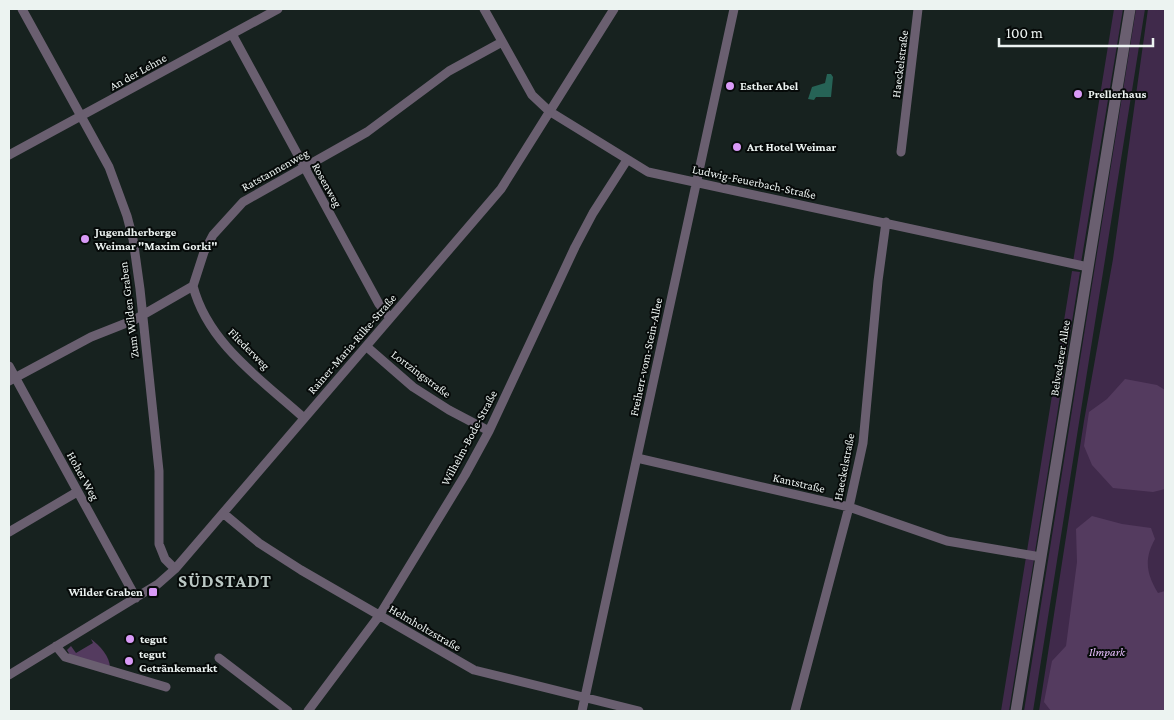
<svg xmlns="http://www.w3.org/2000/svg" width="1174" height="720" font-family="'Crimson Pro',serif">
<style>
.green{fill:#402a4b}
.forest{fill:#543b5f}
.water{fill:#266356}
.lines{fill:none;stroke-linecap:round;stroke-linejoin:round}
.minor{stroke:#6a5f70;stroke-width:9}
.tertiary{stroke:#6a5f70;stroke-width:11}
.poi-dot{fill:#d99af7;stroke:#060a09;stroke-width:2}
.labels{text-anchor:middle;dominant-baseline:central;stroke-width:4;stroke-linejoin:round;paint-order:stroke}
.street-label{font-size:12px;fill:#ecf3f1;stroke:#060a09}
.poi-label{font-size:12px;font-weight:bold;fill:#ecf3f1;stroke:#060a09;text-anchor:start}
.park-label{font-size:12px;font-style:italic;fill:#e8bffe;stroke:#060a09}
.district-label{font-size:18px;font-weight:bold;letter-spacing:1px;fill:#bbc8c4;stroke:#060a09}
</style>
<rect width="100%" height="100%" fill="#17221f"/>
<path class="green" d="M 1114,9 L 1123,9 L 1081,263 L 1073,262 Z
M 1136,9 L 1145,9 L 1033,711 L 1024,711 Z
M 1148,9 L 1165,9 L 1165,711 L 1039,711 L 1084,421 L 1113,259 Z
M 1072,271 L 1080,272 L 1035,552 L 1027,551 Z
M 1026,557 L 1034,559 L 1009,711 L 1001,711 Z"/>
<path class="forest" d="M 1125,379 L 1157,385 L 1165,390 L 1165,489 L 1153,492 L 1113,488 L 1092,465 L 1084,446 L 1089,412 L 1107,399 Z
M 1092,516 L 1122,524 L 1151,528 L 1155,539 C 1144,559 1146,573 1158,593 L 1165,591 L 1165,711 L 1051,711 L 1044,702 L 1052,661 L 1066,646 L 1077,562 L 1076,529 Z
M 91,639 C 100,646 110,656 110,668 L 70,655 L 67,650 L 71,646 L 76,653 L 93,643 Z"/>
<path class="water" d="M 827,74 L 831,74 L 833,77 L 831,97 L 816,97 L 814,100 L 808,99 L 812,87 L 825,83 Z"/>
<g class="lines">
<path class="minor" d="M 22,9 L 109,167 L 127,216 L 133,239 L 140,289 L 154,423 L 159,471 L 159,544 L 165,559 L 175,569
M 484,9 L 532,95 L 549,111 L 648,172 L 1088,267
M 232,34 L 379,304 L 390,318
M 901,152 L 918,9
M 9,155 L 278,9
M 193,286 C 208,344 262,380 304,418
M 367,347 L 413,387 L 449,410 L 489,431
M 9,366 L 136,598
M 9,381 L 91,337 L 134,320 L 193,286 L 204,252 L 213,235 L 243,202 L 367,132 L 449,71 L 502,42
M 637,458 L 849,507 L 947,541 L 1041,557
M 223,513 L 259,543 L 301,570 L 474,670 L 639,711
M 9,532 L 77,492
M 56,646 L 65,657 L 166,687
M 219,658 L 288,711
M 9,675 L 158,584 L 175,569 L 501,189 L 614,9
M 308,711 L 379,616 L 465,475 L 489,431 L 575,247 L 593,213 L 627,160
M 582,711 L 734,9
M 795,711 L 849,507 L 863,443 L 878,281 L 886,222"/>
<path class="tertiary" d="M 1016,711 L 1130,9"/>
</g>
<g class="poi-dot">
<circle cx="730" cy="86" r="5"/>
<circle cx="1078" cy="94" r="5"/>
<circle cx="737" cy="147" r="5"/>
<circle cx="85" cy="239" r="5"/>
<rect x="148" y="587" width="10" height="10" rx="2.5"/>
<circle cx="130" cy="639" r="5"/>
<circle cx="129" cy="661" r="5"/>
</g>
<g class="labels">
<g class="street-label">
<text transform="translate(900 64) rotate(-83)">Haeckelstraße</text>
<text transform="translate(138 72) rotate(-29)">An der Lehne</text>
<text transform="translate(275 170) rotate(-29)">Ratstannenweg</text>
<text transform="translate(754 182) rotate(12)">Ludwig-Feuerbach-Straße</text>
<text transform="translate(327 185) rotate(61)">Rosenweg</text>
<text transform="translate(129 310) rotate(-97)">Zum Wilden Graben</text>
<text transform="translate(352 344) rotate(-49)">Rainer-Maria-Rilke-Straße</text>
<text transform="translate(249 349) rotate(45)">Fliederweg</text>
<text transform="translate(646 357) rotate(-78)">Freiherr-vom-Stein-Allee</text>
<text transform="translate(1060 358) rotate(-81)">Belvederer Allee</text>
<text transform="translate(421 374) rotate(37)">Lortzingstraße</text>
<text transform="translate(469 438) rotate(-62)">Wilhelm-Bode-Straße</text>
<text transform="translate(844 467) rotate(-79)">Haeckelstraße</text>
<text transform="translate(83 476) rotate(61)">Hoher Weg</text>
<text transform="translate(799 483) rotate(13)">Kantstraße</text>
<text transform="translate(425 628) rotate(30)">Helmholtzstraße</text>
</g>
<g class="poi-label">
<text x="740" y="86">Esther Abel</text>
<text x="1088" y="94">Prellerhaus</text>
<text x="747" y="147">Art Hotel Weimar</text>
<text x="95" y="232">Jugendherberge<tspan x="95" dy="14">Weimar "Maxim Gorki"</tspan></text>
<text x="143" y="592" text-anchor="end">Wilder Graben</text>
<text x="140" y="639">tegut</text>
<text x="139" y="654">tegut<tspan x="139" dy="14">Getränkemarkt</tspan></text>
</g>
<g class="park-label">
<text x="1107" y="652">Ilmpark</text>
</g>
<g class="district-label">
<text x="225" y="581">SÜDSTADT</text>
</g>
</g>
<rect width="1174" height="720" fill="none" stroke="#ecf3f1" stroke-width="20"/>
<path d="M999 38v8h154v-8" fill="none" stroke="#ecf3f1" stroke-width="2.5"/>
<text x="1006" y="38" font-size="15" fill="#ecf3f1" stroke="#060a09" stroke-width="4" paint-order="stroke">100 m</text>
</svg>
